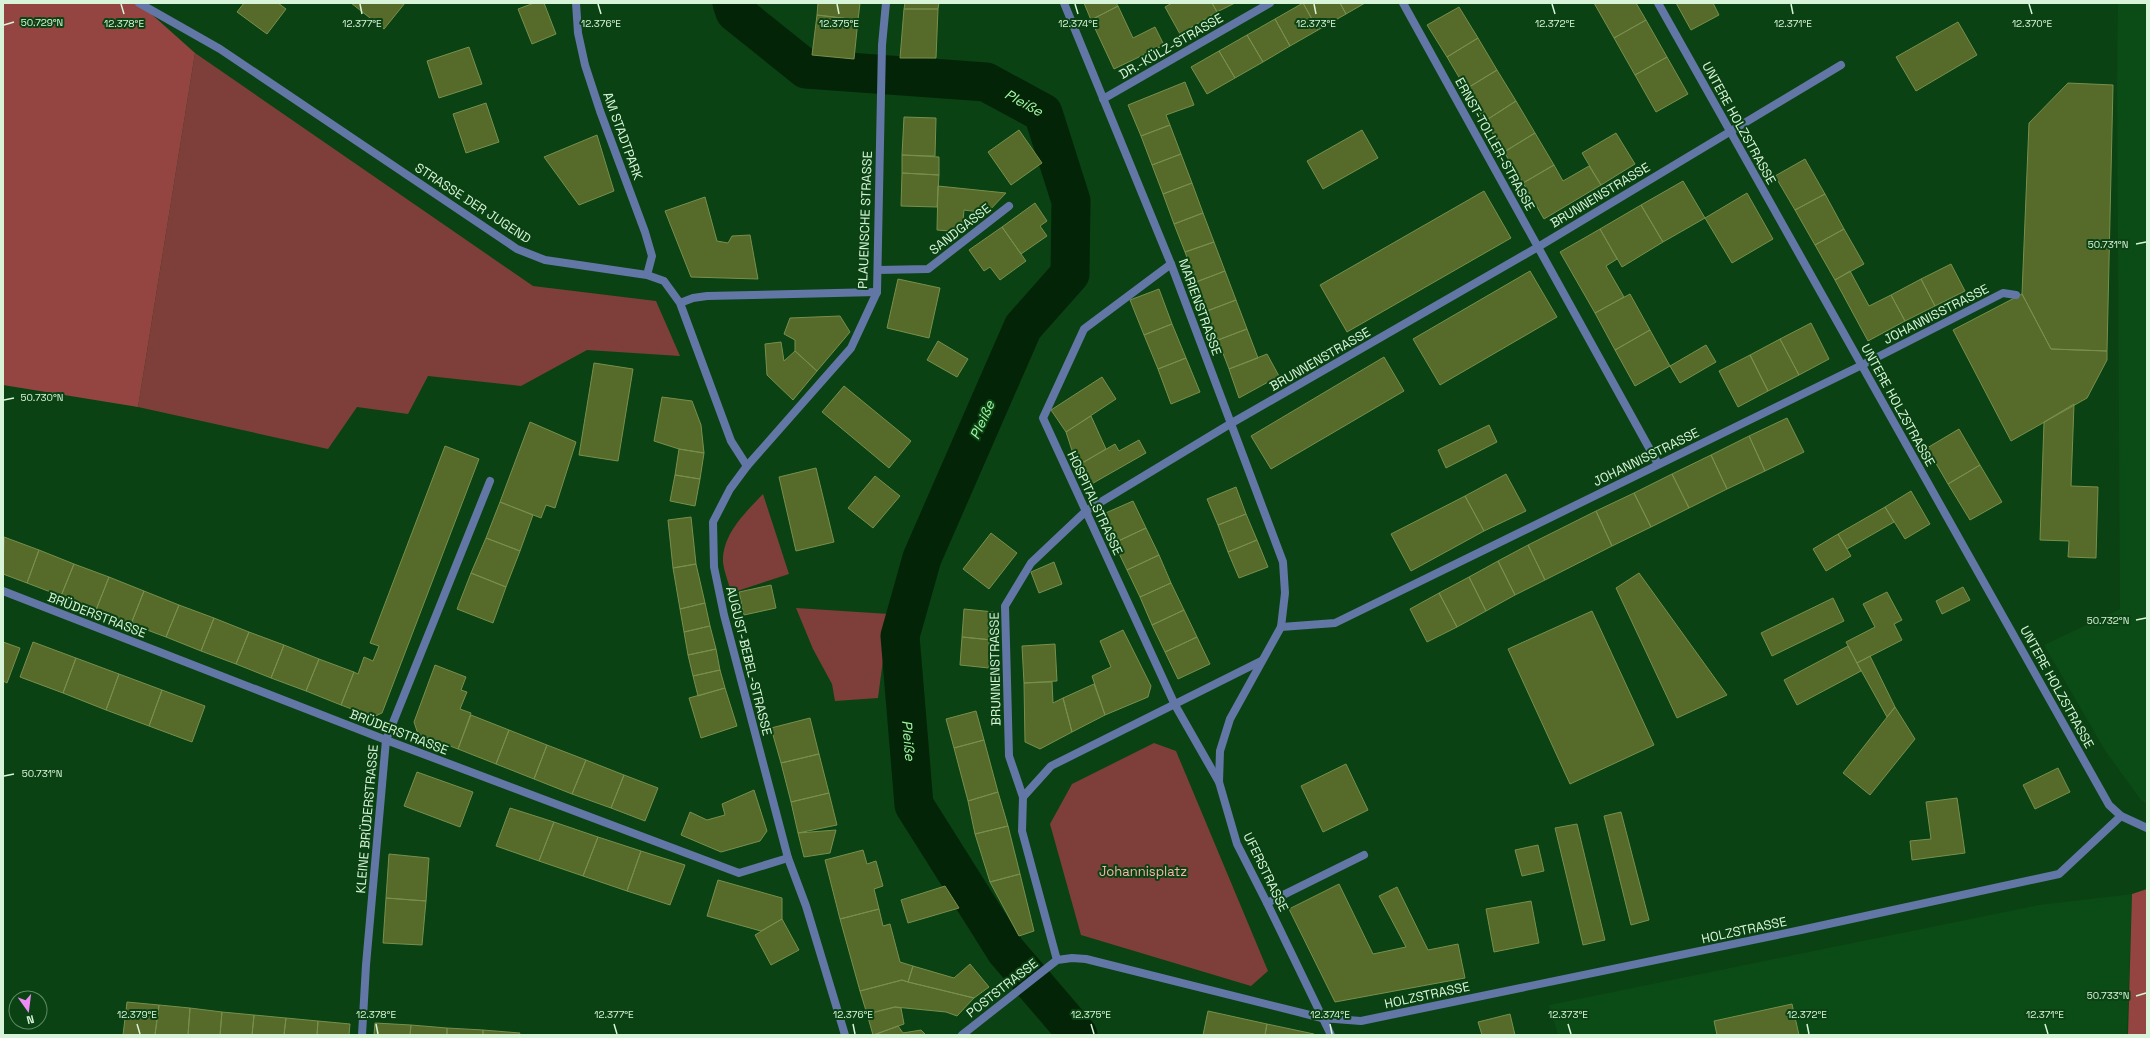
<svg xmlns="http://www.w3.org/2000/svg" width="2150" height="1038" font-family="'Space Grotesk',sans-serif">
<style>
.built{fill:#0b4b15}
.green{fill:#7e3f3a}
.forest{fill:#944541}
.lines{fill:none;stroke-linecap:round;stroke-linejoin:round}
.river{stroke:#042407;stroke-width:39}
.building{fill:#566b2a;stroke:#788f4d}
.minor{stroke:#6277a5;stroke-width:8}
.tertiary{stroke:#6277a5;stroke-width:8}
.ticks{fill:none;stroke:#d8f4d8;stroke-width:1.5}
.labels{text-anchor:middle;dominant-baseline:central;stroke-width:4;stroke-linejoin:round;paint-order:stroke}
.street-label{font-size:13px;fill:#d8f4d8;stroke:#0a4213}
.park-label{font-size:13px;fill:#f8b3ac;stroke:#0a4213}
.water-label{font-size:14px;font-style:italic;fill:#a2f7a5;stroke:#0a4213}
.ticks-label{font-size:10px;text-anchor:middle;fill:#d8f4d8;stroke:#0a4213;stroke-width:4;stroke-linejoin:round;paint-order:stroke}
</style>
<rect width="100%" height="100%" fill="#0a4213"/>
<path class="built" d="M 2118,3 L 2147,3 L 2147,804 L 2141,800 L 2106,752 L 2044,645 L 2120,609 L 2117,79 Z
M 2132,894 L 2127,1035 L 1558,1035 L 1549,1005 L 2039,905 Z"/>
<path class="green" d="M 195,53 L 533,286 L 656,301 L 680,356 L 587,350 L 521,386 L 428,376 L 408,414 L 357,407 L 328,449 L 138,407 Z
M 763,494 L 789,574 L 731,593 C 729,583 724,572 723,562 C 722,534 746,512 763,494 Z
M 796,608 L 889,614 L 878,698 L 835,701 L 832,684 L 813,649 Z
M 1154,743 L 1176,751 L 1268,971 L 1251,986 L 1081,935 L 1050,824 L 1072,784 Z"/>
<path class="forest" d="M 3,3 L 139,3 L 195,53 L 138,407 L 3,385 Z
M 2147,889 L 2147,1035 L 2128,1035 L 2132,894 Z"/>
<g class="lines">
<path class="river" id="s1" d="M 732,3 L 735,12 L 806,69 L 986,82 L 1043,113 L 1071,201 L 1070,274 L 1023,327 L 922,558 L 900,636 L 914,805 L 1006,951 L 1078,1035"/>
</g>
<path class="building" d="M 244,3 L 278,3 L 286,9 L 267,34 L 237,12 Z
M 351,3 L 405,3 L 384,29 Z
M 534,3 L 544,3 L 556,34 L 532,44 L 518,9 Z
M 818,3 L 860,3 L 858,20 L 817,15 Z
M 905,3 L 939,3 L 938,9 L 904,9 Z
M 1084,3 L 1116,3 L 1118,6 L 1091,20 Z
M 1172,3 L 1212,3 L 1217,12 L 1180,34 L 1165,7 Z
M 1212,3 L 1235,3 L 1217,12 Z
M 1303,3 L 1318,30 L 1290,46 L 1275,19 Z
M 1303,3 L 1340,3 L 1346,14 L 1318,30 Z
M 1340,3 L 1365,3 L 1346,14 Z
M 1594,3 L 1636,3 L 1646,20 L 1614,38 Z
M 1676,3 L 1713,3 L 1719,15 L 1691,30 Z
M 1118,6 L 1133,38 L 1155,27 L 1164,45 L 1114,69 L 1091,20 Z
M 1459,7 L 1478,38 L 1447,57 L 1427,25 Z
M 904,9 L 938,9 L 936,58 L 900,58 Z
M 817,15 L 858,20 L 854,59 L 812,55 Z
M 1275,19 L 1290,46 L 1263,62 L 1247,35 Z
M 1646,20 L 1667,57 L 1635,75 L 1614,38 Z
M 1958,22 L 1977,55 L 1916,91 L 1896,57 Z
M 1247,35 L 1263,62 L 1235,78 L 1219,51 Z
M 1478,38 L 1497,70 L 1466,89 L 1447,57 Z
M 469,47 L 482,84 L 439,98 L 427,61 Z
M 1219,51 L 1235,78 L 1207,94 L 1191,67 Z
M 1667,57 L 1688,94 L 1656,112 L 1635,75 Z
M 1497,70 L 1516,101 L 1485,121 L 1466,89 Z
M 1185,82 L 1194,105 L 1166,115 L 1170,125 L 1141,136 L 1128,105 Z
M 2068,83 L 2113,85 L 2107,351 L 2051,349 L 2022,294 L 2029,123 Z
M 1516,101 L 1535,133 L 1504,152 L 1485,121 Z
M 486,103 L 499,142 L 466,153 L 453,114 Z
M 904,117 L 936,118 L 935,156 L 902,155 Z
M 1170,125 L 1181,154 L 1152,165 L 1141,136 Z
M 1019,130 L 1042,163 L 1011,185 L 988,152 Z
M 1362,130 L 1378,158 L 1323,189 L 1307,161 Z
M 1535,133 L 1554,165 L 1523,183 L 1504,152 Z
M 1616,133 L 1635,164 L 1601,185 L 1582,153 Z
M 597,135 L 614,191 L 579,205 L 544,157 Z
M 1181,154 L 1192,183 L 1163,194 L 1152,165 Z
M 902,155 L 939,157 L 939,175 L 902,173 Z
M 1805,159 L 1825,194 L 1795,210 L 1775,176 Z
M 1554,165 L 1563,181 L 1589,166 L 1601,185 L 1544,219 L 1523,183 Z
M 902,173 L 939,175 L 937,207 L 901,206 Z
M 1683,181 L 1705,218 L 1663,242 L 1641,205 Z
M 1192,183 L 1203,213 L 1174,224 L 1163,194 Z
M 938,186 L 1006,193 L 987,213 L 964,210 L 962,232 L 937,230 Z
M 1484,191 L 1511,238 L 1347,332 L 1320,285 Z
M 1747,193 L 1773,239 L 1732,263 L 1705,218 Z
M 1825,194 L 1844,229 L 1815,245 L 1795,210 Z
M 705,197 L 717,241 L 728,243 L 732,236 L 750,235 L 758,279 L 691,277 L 665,211 Z
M 1035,203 L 1047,221 L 1040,226 L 1047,236 L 1021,254 L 1002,227 Z
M 1641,205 L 1663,242 L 1622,267 L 1600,229 Z
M 1203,213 L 1214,242 L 1185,252 L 1174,224 Z
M 1002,227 L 1026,261 L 1000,280 L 990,267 L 984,271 L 969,250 Z
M 1600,229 L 1617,259 L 1606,266 L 1624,297 L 1595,313 L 1560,252 Z
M 1844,229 L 1864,264 L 1835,280 L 1815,245 Z
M 1214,242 L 1225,271 L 1196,282 L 1185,252 Z
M 1951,264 L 1965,291 L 1935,306 L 1921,279 Z
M 1225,271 L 1236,300 L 1207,311 L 1196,282 Z
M 1530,271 L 1557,317 L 1440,385 L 1413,339 Z
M 1850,271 L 1869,306 L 1891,295 L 1905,321 L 1868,341 L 1835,280 Z
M 898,279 L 940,288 L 929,338 L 887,328 Z
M 1921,279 L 1935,306 L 1905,321 L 1891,295 Z
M 1159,289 L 1172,324 L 1144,335 L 1130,300 Z
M 1630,294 L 1650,330 L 1615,350 L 1595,313 Z
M 2022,294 L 2051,349 L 2107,351 L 2107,360 L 2087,398 L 2011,441 L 1953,330 Z
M 1236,300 L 1247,329 L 1218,340 L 1207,311 Z
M 840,316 L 850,332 L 817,371 L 795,351 L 795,340 L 784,334 L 790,318 Z
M 1811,323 L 1829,359 L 1799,375 L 1780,339 Z
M 1172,324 L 1186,358 L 1158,369 L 1144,335 Z
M 1247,329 L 1258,358 L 1229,369 L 1218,340 Z
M 1650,330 L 1670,366 L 1635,386 L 1615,350 Z
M 1780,339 L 1799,375 L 1768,391 L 1750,355 Z
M 938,341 L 968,359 L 957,377 L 927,360 Z
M 781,342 L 784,361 L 795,351 L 817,371 L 793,400 L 767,375 L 765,344 Z
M 1706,345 L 1716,362 L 1680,383 L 1670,366 Z
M 1267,354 L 1279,376 L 1239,398 L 1229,369 Z
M 1750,355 L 1768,391 L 1738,407 L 1719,371 Z
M 1384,357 L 1404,391 L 1271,469 L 1251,436 Z
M 1186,358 L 1200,392 L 1171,404 L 1158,369 Z
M 594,363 L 633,369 L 618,461 L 579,455 Z
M 1102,377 L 1116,399 L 1066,432 L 1051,410 Z
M 844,386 L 911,441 L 889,468 L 822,412 Z
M 662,397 L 692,401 L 701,425 L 704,453 L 679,449 L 654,441 Z
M 2074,404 L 2071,486 L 2098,487 L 2096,558 L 2068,557 L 2069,541 L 2040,540 L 2044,422 Z
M 1091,416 L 1106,449 L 1077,466 L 1066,432 Z
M 1787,418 L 1804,452 L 1765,471 L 1749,436 Z
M 530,422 L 576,442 L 555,508 L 546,505 L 541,518 L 500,502 Z
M 1489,425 L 1497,442 L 1446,468 L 1438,450 Z
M 1959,429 L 1980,465 L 1948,484 L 1927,448 Z
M 1749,436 L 1765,471 L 1727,489 L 1711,455 Z
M 1139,440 L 1146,453 L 1088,486 L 1077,466 L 1115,444 L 1119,451 Z
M 445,446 L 479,459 L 382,713 L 373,717 L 341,705 L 354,672 L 358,674 L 364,657 L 373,661 L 379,646 L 370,643 Z
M 679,449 L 704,453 L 700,479 L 675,475 Z
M 1711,455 L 1727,489 L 1689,508 L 1672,474 Z
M 1980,465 L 2002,502 L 1970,520 L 1948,484 Z
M 816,468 L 834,542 L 796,551 L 779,477 Z
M 1506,474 L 1526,511 L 1484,531 L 1465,496 Z
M 1672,474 L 1689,508 L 1651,527 L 1634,493 Z
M 675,475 L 700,479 L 695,506 L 670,501 Z
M 875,476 L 900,496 L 873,528 L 848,508 Z
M 1236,487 L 1246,514 L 1218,525 L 1207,499 Z
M 1911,491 L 1930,524 L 1905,539 L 1885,507 Z
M 1634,493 L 1651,527 L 1612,546 L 1596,511 Z
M 1465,496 L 1484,531 L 1411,571 L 1391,534 Z
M 1133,501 L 1146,528 L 1114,543 L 1101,515 Z
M 500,502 L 533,515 L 520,551 L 486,538 Z
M 1885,507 L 1894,522 L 1847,549 L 1838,534 Z
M 1596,511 L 1612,546 L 1545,580 L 1528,545 Z
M 1246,514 L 1257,540 L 1228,552 L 1218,525 Z
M 691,517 L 696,564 L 673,568 L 668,520 Z
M 1146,528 L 1159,555 L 1127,570 L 1114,543 Z
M 991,533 L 1017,553 L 989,589 L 963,569 Z
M 1838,534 L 1851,556 L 1826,571 L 1813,549 Z
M 4,537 L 39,550 L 27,583 L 3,574 Z
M 486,538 L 520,551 L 506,587 L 471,573 Z
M 1257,540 L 1268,567 L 1239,578 L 1228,552 Z
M 1528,545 L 1545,580 L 1515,595 L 1498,561 Z
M 39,550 L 74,564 L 61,596 L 27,583 Z
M 1159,555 L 1171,583 L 1140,597 L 1127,570 Z
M 1498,561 L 1515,595 L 1486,611 L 1469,577 Z
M 1054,562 L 1062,584 L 1039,593 L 1031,572 Z
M 74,564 L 109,577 L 96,610 L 61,596 Z
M 696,564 L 705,603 L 680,609 L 673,568 Z
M 471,573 L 506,587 L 493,623 L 457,609 Z
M 1639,573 L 1727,695 L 1677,718 L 1616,588 Z
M 109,577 L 144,591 L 131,624 L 96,610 Z
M 1469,577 L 1486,611 L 1457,627 L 1439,593 Z
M 1171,583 L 1184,610 L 1152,625 L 1140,597 Z
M 771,585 L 776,608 L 744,615 L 739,592 Z
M 1963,587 L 1970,600 L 1942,614 L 1936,601 Z
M 144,591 L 179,605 L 166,637 L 131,624 Z
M 1887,592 L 1902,620 L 1894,624 L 1902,640 L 1857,663 L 1846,642 L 1875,627 L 1863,604 Z
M 1439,593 L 1457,627 L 1427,642 L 1410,609 Z
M 1833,598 L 1844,621 L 1772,656 L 1761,633 Z
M 705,603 L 710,626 L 684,632 L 680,609 Z
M 179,605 L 214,618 L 201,651 L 166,637 Z
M 964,609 L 994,612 L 992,640 L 962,637 Z
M 1184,610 L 1197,637 L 1165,652 L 1152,625 Z
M 1592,611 L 1654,745 L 1570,784 L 1508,649 Z
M 214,618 L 249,632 L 236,664 L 201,651 Z
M 710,626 L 716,649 L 688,655 L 684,632 Z
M 1123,630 L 1151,686 L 1148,697 L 1105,715 L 1092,676 L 1111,667 L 1100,641 Z
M 249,632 L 284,645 L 271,678 L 236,664 Z
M 962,637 L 992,640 L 989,668 L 960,665 Z
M 1197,637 L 1210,664 L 1178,679 L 1165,652 Z
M 3,642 L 20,648 L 7,683 L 3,681 Z
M 33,642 L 76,658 L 63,693 L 20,677 Z
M 1055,644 L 1057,681 L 1024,683 L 1022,646 Z
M 284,645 L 319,659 L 306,691 L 271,678 Z
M 1848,646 L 1861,671 L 1797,705 L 1784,680 Z
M 716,649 L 720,670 L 693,676 L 688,655 Z
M 1870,656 L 1895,707 L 1887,717 L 1857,663 Z
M 76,658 L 119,674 L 106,710 L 63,693 Z
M 319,659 L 354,672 L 341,705 L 306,691 Z
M 435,665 L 466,677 L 461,690 L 467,692 L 460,709 L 471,713 L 458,749 L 418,734 L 414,722 Z
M 720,670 L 725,688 L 698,696 L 693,676 Z
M 119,674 L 162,690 L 149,726 L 106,710 Z
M 1052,682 L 1053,703 L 1063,698 L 1072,732 L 1040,749 L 1025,742 L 1024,683 Z
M 1094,684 L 1105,715 L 1072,732 L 1063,698 Z
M 725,688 L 737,726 L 701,738 L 689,698 Z
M 162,690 L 205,706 L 192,742 L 149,726 Z
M 1895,707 L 1915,739 L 1870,795 L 1843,773 Z
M 976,711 L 984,740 L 954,748 L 946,719 Z
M 471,715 L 509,730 L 496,764 L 458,749 Z
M 810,718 L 819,754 L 781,763 L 771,728 Z
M 509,730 L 547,745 L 534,779 L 496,764 Z
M 984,740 L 998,792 L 968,801 L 954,748 Z
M 547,745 L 586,760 L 572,794 L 534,779 Z
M 819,754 L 829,793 L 791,802 L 781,763 Z
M 586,760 L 624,775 L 611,808 L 572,794 Z
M 1346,764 L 1368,810 L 1323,832 L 1301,786 Z
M 2058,768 L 2070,792 L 2035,809 L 2023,785 Z
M 417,772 L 473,792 L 460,827 L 404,806 Z
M 624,775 L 658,788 L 645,821 L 611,808 Z
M 754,790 L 767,831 L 760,841 L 721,852 L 681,835 L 690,812 L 707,820 L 725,815 L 722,804 Z
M 998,792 L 1008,826 L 975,834 L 968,801 Z
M 829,793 L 837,825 L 798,833 L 791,802 Z
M 1957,798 L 1965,853 L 1912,860 L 1910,841 L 1931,839 L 1926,802 Z
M 510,808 L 554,822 L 539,861 L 496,846 Z
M 1621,812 L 1649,920 L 1631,925 L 1604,816 Z
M 554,822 L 598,837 L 583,876 L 539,861 Z
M 1577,824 L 1605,940 L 1583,945 L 1555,828 Z
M 1008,826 L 1020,874 L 990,882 L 975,834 Z
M 836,830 L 830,853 L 804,857 L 798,833 Z
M 598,837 L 641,851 L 627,891 L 583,876 Z
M 1538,845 L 1544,871 L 1522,876 L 1515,850 Z
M 863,850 L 867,864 L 876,861 L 883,886 L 874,889 L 879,909 L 840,919 L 825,860 Z
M 641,851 L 685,865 L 670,905 L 627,891 Z
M 389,854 L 429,858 L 426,901 L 386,898 Z
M 1020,874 L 1034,931 L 1019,936 L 990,882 Z
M 718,880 L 782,898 L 782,919 L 761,931 L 707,916 Z
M 1339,884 L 1373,954 L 1406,947 L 1379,896 L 1397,887 L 1428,950 L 1458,944 L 1465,978 L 1335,1002 L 1289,909 Z
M 945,886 L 959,908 L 908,923 L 901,900 Z
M 386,898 L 426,901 L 422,945 L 383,943 Z
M 1531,901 L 1539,943 L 1494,952 L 1486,909 Z
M 879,909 L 883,926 L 890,924 L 900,962 L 913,966 L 908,982 L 902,980 L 860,991 L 840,919 Z
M 782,919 L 799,950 L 771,965 L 755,935 Z
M 970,964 L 989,987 L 974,998 L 908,982 L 913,966 L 954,978 Z
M 902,980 L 908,982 L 974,998 L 957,1016 L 946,1012 L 895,1007 L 867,1014 L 860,991 Z
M 127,1002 L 159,1005 L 155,1035 L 123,1035 Z
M 1792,1004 L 1799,1035 L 1717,1035 L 1714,1021 Z
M 159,1005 L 190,1008 L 188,1035 L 155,1035 Z
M 895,1007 L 901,1008 L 904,1024 L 873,1035 L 867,1014 Z
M 190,1008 L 222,1012 L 220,1035 L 188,1035 Z
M 1208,1011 L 1267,1024 L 1265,1035 L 1203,1035 Z
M 222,1012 L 254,1015 L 252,1035 L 220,1035 Z
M 1510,1014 L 1515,1035 L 1482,1035 L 1478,1022 Z
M 254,1015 L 286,1018 L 284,1035 L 252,1035 Z
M 286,1018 L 318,1021 L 317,1035 L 284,1035 Z
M 318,1021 L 350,1024 L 349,1035 L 317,1035 Z
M 375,1023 L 411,1025 L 410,1035 L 374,1035 Z
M 1267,1024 L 1314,1034 L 1315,1035 L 1265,1035 Z
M 411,1025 L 447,1028 L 447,1035 L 410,1035 Z
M 898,1026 L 903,1033 L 921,1030 L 926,1035 L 874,1035 Z
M 447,1028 L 483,1030 L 483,1035 L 447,1035 Z
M 483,1030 L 520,1033 L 519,1035 L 483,1035 Z"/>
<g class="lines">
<path class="minor" d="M 139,3 L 220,49 L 517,249 L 545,260 L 647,275 L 664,281 L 680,303 L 731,441 L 747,466
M 576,3 L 578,33 L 585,65 L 600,111 L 645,232 L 652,256 L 647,275
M 1403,3 L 1658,464
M 1103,99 L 1270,3
M 1171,264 L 1084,329 L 1043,418 L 1175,705 L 1219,782
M 878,270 L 928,269 L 1009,206
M 680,303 L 693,298 L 707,296 L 877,292
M 3,591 L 386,740 L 739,873 L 788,858
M 1281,627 L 1335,623 L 1862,365 L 2003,293 L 2016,295
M 1023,797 L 1009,756 L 1005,606 L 1031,563 L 1086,511 L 1230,424 L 1538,247 L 1841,65
M 1267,903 L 1364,855
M 1057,960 L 1022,831 L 1023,797 L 1051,766 L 1261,661
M 362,1035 L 366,965 L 386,740 L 490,481
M 962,1035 L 1057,960 L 1072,958 L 1086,959 L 1322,1018 L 1361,1021 L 1801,930 L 2059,874 L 2121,816"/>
<path class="tertiary" d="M 1064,3 L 1171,264 L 1283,562 L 1285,593 L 1281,627 L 1230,719 L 1220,751 L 1219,782 L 1237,844 L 1267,903 L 1331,1035
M 1658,3 L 2109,805 L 2121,816 L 2147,828
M 845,1035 L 806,906 L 788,858 L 724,615 L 714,567 L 713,522 L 730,489 L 747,466 L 851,348 L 877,292 L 882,45 L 886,3"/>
</g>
<path class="ticks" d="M 121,4 L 124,14M 360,4 L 362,14M 598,4 L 601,14M 837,4 L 839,14M 1075,4 L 1078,14M 1314,4 L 1316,14M 1552,4 L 1555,14M 1791,4 L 1793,14M 2029,4 L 2032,14M 4,25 L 14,22M 2136,244 L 2146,242M 4,400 L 14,398M 2136,620 L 2146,618M 4,776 L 14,774M 2136,996 L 2146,993M 137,1024 L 140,1034M 376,1024 L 378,1034M 614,1024 L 617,1034M 853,1024 L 855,1034M 1091,1024 L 1094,1034M 1330,1024 L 1332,1034M 1568,1024 L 1571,1034M 1807,1024 L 1809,1034M 2045,1024 L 2048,1034"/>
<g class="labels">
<g class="street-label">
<text transform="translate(1171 46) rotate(-30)">DR.-KÜLZ-STRASSE</text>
<text transform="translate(1739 123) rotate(61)">UNTERE HOLZSTRASSE</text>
<text transform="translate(623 136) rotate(70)">AM STADTPARK</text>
<text transform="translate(1495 144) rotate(61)">ERNST-TOLLER-STRASSE</text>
<text transform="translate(1600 195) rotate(-31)">BRUNNENSTRASSE</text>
<text transform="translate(473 203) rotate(33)">STRASSE DER JUGEND</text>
<text transform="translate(865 220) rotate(-88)">PLAUENSCHE STRASSE</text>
<text transform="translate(960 229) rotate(-38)">SANDGASSE</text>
<text transform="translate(1200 307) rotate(70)">MARIENSTRASSE</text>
<text transform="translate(1936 314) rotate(-27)">JOHANNISSTRASSE</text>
<text transform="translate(1320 359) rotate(-30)">BRUNNENSTRASSE</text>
<text transform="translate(1898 405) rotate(61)">UNTERE HOLZSTRASSE</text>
<text transform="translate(1646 457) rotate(-26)">JOHANNISSTRASSE</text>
<text transform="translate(1095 503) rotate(65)">HOSPITALSTRASSE</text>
<text transform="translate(97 615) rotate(21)">BRÜDERSTRASSE</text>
<text transform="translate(749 661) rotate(76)">AUGUST-BEBEL-STRASSE</text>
<text transform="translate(995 669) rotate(-91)">BRUNNENSTRASSE</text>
<text transform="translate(2057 687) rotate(61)">UNTERE HOLZSTRASSE</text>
<text transform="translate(399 732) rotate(21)">BRÜDERSTRASSE</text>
<text transform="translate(367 819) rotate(-85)">KLEINE BRÜDERSTRASSE</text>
<text transform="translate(1266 872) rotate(64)">UFERSTRASSE</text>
<text transform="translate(1744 930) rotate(-12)">HOLZSTRASSE</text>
<text transform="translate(1002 988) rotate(-38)">POSTSTRASSE</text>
<text transform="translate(1427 995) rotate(-12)">HOLZSTRASSE</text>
</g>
<g class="park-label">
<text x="1143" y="871">Johannisplatz</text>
</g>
<g class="water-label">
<text stroke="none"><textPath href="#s1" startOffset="324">Pleiße</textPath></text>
<text transform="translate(982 420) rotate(-66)">Pleiße</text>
<text stroke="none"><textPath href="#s1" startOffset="1020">Pleiße</textPath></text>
</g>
</g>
<g class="ticks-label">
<text x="42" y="26">50.729°N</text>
<text x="124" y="27">12.378°E</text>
<text x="362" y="27">12.377°E</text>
<text x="601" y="27">12.376°E</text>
<text x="839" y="27">12.375°E</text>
<text x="1078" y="27">12.374°E</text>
<text x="1316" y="27">12.373°E</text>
<text x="1555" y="27">12.372°E</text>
<text x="1793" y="27">12.371°E</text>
<text x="2032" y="27">12.370°E</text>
<text x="2108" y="248">50.731°N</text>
<text x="42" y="401">50.730°N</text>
<text x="2108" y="624">50.732°N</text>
<text x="42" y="777">50.731°N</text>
<text x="2108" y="999">50.733°N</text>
<text x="137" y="1018">12.379°E</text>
<text x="376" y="1018">12.378°E</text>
<text x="614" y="1018">12.377°E</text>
<text x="853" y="1018">12.376°E</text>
<text x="1091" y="1018">12.375°E</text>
<text x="1330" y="1018">12.374°E</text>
<text x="1568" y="1018">12.373°E</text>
<text x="1807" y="1018">12.372°E</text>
<text x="2045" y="1018">12.371°E</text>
</g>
<rect width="2150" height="1038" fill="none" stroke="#d8f4d8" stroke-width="8"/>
<g transform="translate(28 1010) rotate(166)"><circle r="19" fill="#0a4213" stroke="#5c8962"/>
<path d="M0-3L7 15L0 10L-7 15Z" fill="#f08bf6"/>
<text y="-6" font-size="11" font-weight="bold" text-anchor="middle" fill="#d8f4d8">N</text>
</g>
</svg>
